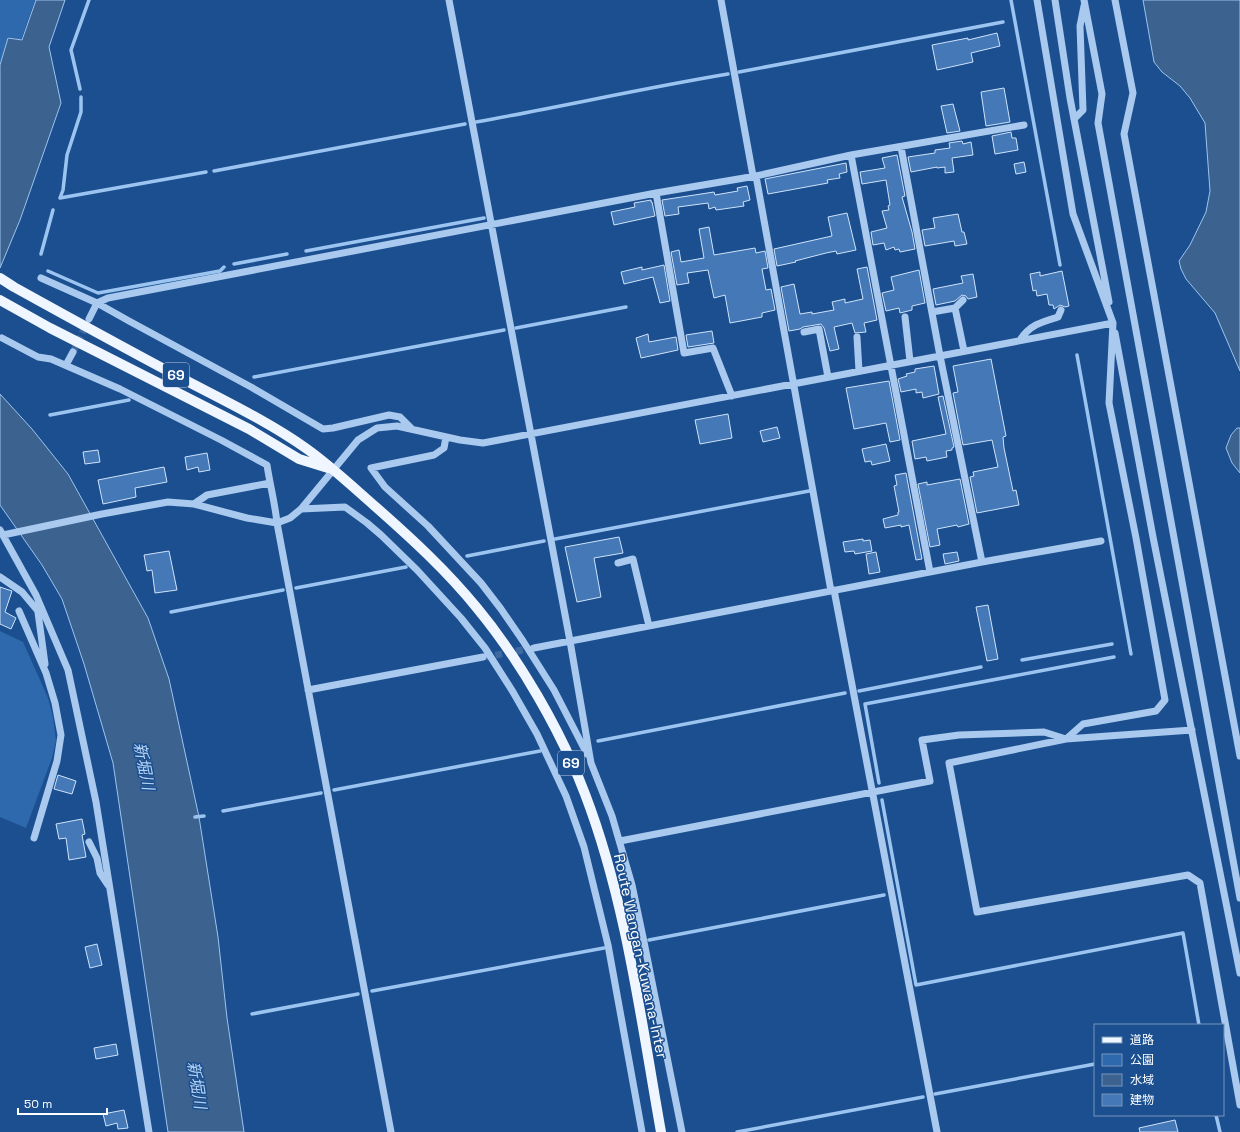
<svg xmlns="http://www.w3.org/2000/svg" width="1240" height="1132" font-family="'Space Grotesk','Noto Sans JP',sans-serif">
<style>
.green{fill:#2e69ad}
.water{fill:#3c6290;stroke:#9cc4f0}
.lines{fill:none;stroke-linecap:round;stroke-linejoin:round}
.stream{stroke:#9cc4f0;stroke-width:3.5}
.building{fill:#4478b7;stroke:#cfe3fa}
.minor-tunnel{stroke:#3d69a0;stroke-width:7;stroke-dasharray:7 3.5;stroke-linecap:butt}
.minor{stroke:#a9c9ee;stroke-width:7}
.major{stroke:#f0f6ff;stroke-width:10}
.labels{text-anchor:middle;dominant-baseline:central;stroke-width:3;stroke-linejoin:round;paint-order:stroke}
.shield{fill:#1b4f8f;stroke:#bbcadd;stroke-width:1}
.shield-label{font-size:14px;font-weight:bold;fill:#fff}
.street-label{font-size:15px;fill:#fff;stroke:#1b4f8f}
.water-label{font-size:16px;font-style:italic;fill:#b5d3f5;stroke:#1b4f8f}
</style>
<rect width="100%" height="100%" fill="#1b4f8f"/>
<path class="green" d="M 0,0 L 35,0 L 21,40 L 8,37 L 0,65 Z
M 0,631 L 23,642 L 48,698 L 53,717 L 56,741 L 52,758 L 26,828 L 0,817 Z"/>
<path class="water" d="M 36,0 L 65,0 L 49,47 L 61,103 L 20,220 L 0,268 L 0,65 L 8,38 L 22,40 Z
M 1143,0 L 1240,0 L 1240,371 L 1215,313 L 1186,279 L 1181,269 L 1179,261 L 1190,245 L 1206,212 L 1210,191 L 1205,123 L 1190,98 L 1180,86 L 1162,72 L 1154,62 Z
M 0,394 L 32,429 L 68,474 L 148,618 L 169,679 L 199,817 L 218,937 L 227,1018 L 244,1132 L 168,1132 L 113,763 L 84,664 L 62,599 L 42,565 L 0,505 Z
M 1237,428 L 1240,428 L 1240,473 L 1232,463 L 1226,448 L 1231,435 Z"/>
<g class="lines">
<path class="stream" d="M 1011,0 L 1060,265
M 739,72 L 1003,22
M 80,89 L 71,50 L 89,0
M 476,122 C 560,107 644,88 728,74
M 214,171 L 465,124
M 60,198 L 206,172
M 60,198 L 63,190 L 67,155 L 81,112 L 81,97
M 306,251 L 484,218
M 41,254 L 53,210
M 234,264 L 287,254
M 48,271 L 98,293 L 220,271 L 224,267
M 516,328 L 626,307
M 1077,355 L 1131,654
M 254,377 L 504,330
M 50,415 L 129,400
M 555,539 L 809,491
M 467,556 L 544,541
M 296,588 L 406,567
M 171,612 L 283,590
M 1022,660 L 1112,644
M 859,691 L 981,667
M 598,741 L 845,693
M 879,783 L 865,704 L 1114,657
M 334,790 L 540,751
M 882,800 L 916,985 L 1183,933 L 1199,1025
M 223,811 L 321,793
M 195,817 L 204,816
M 649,940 L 884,895
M 372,991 L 604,948
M 252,1014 L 358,994
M 935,1094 L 1095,1064
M 1216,1115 L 1220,1132
M 737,1132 L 923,1097"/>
</g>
<path class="building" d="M 997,33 L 1000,46 L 971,53 L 973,62 L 937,70 L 932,45 L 968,38 L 968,40 Z
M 1004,88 L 1010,122 L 986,126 L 981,92 Z
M 953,104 L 960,131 L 947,133 L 941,106 Z
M 1011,132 L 1012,138 L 1016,138 L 1018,150 L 995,154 L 992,136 Z
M 962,141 L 963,144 L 971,142 L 973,155 L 952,158 L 954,172 L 945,173 L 945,167 L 937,168 L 937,167 L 911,172 L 908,157 L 935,153 L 935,150 L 950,148 L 949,143 Z
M 897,155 L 905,196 L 902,197 L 912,232 L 915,249 L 900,252 L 899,249 L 895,250 L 894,247 L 886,250 L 884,243 L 873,245 L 871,232 L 887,228 L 882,211 L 889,210 L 888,206 L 890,205 L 886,180 L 862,184 L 860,172 L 885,168 L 882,158 Z
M 1024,162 L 1026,172 L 1016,174 L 1014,164 Z
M 846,163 L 847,172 L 839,174 L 840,178 L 827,180 L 828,183 L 768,194 L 765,179 Z
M 747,186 L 750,200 L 743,202 L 744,206 L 716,210 L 715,207 L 709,209 L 708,203 L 678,207 L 679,214 L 665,216 L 662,200 L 714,192 L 715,195 L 738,191 L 737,188 Z
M 651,200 L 651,202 L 652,202 L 655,216 L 614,225 L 611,212 L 635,207 L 634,203 Z
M 847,213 L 856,250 L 837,254 L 836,251 L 826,253 L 795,261 L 796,262 L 777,266 L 774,249 L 832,236 L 828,217 Z
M 958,214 L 962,232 L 964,232 L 967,244 L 955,246 L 954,241 L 925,246 L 922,230 L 935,228 L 933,218 Z
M 709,227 L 714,255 L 755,248 L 756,253 L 765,251 L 768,268 L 762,269 L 766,290 L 771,289 L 775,310 L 762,313 L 762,317 L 730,323 L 725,295 L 714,298 L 708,270 L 687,273 L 689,283 L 677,285 L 671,252 L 679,250 L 681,262 L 704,258 L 699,229 Z
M 664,265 L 670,301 L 660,303 L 653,277 L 624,284 L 621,272 L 642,267 L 642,270 Z
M 867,267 L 877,320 L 864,323 L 866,332 L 855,333 L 852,323 L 834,327 L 839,349 L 830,351 L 824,328 L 821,324 L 803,327 L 800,329 L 789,331 L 781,287 L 794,284 L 800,314 L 812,312 L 812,314 L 834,310 L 832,302 L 845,299 L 845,303 L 863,299 L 857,269 Z
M 919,270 L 925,303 L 912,306 L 912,310 L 900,313 L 899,308 L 886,311 L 882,293 L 894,290 L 891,277 Z
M 1062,271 L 1069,306 L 1065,307 L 1060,305 L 1054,309 L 1053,305 L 1049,305 L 1047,294 L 1037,296 L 1036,290 L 1033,291 L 1030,274 L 1040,272 L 1040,276 Z
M 973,274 L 977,297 L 968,299 L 966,296 L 962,295 L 955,301 L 936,305 L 933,289 L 963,283 L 961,276 Z
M 712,331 L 714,343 L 688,347 L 686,335 Z
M 648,334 L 649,342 L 676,337 L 678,350 L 641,358 L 636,338 Z
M 991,359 L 1006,436 L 1003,437 L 1004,448 L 1013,491 L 1016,490 L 1019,505 L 977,513 L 970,477 L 974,476 L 973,472 L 998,467 L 992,440 L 963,445 L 953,393 L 958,392 L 953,366 Z
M 934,366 L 939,394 L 923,398 L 922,392 L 916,393 L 916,389 L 901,392 L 898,379 L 907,376 L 906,374 L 915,372 L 915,369 Z
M 889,381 L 900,440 L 890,442 L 886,423 L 854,429 L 846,388 Z
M 943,396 L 954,447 L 952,448 L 952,450 L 946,451 L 947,457 L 927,461 L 926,457 L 915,459 L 912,441 L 946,434 L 938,397 Z
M 728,414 L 732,438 L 700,444 L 695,420 Z
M 777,427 L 780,438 L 763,442 L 760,431 Z
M 886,444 L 890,461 L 872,465 L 871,461 L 865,462 L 862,449 Z
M 98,450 L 100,462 L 85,464 L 83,452 Z
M 207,453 L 210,470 L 199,472 L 198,467 L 187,470 L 185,457 Z
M 164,467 L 167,482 L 135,488 L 136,497 L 103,504 L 98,480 Z
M 906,473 L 922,559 L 916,560 L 909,525 L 901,527 L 901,525 L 885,528 L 883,519 L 898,515 L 898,512 L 899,512 L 894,486 L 897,485 L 895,475 Z
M 960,479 L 969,524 L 958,527 L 957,525 L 937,529 L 940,545 L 930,547 L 918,484 L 927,482 L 927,485 Z
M 619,537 L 623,553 L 594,558 L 601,597 L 577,602 L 565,547 Z
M 863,539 L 863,541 L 870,540 L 872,551 L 855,554 L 854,551 L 845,552 L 843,542 Z
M 169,551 L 177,590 L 155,593 L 152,570 L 147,571 L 144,555 Z
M 876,552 L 880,572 L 869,574 L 866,554 Z
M 957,552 L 959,561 L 945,564 L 943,554 Z
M 0,587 L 12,591 L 5,612 L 16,618 L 11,629 L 0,624 Z
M 988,605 L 998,659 L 987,661 L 976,607 Z
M 58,775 L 76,781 L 72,794 L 54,789 Z
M 82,819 L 85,834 L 82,835 L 86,857 L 69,860 L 66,838 L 59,839 L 56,824 Z
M 97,944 L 102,965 L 90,968 L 85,947 Z
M 116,1044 L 118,1055 L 96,1059 L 94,1048 Z
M 124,1110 L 128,1128 L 118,1129 L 117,1123 L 106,1126 L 103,1114 Z
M 1175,1120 L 1178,1132 L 1140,1132 L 1139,1128 Z"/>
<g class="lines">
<path class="minor-tunnel" d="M 73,352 L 87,323
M 485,657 L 534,648"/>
<path class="minor" d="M 449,0 L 570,641 L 591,763 L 612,816 L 632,885 L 644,942 L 682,1132
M 721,0 L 753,176
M 1055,0 L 1070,98 L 1109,302
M 1084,0 L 1102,94 L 1098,123 L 1240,898
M 1115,0 L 1133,93 L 1124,134 L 1240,756
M 1074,119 L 1083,110 L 1080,26 L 1084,6
M 901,147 L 940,356 L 982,562
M 851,155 L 930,572
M 756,176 L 831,591
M 656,193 L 684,353 L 713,348 L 732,396
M 41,278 L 97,303 L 129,321 L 251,387 L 323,429 L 333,428 L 389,415 L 400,417 L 412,429
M 963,300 L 955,308 L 964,351
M 932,312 L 955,308
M 905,317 L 910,361
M 89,319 L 97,303 L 108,298 L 656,193 L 756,176 L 851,155 L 1024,125
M 804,332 L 819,329 L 828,377
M 1115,333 L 1153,537 L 1240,973
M 857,337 L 859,371
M 2,338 L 38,357 L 51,359 L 120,389 L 221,440 L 267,465 C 270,485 275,503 277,523 L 391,1132
M 1020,340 C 1030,325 1041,322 1058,317 L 1061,310
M 66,365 L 73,352
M 446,437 L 444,448 L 434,455 L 371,468 L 385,487 L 428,526 L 481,583 L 501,609 L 523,641 L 554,690 L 587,754
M 194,504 L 207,495 L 270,483
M 301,509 L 345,507 L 367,523 L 381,535 L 417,570 L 461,618 L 485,648 L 513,692 L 537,734 L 566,796 L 584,847 L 608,945 L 642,1132
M 0,530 L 36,595 L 68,670 L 96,802 L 149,1132
M 3,535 L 102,514 L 168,502 L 194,504 L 247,518 L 277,523 L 290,518 L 301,509 L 358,440 L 377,428 L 397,426 L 460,440 L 483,443 L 1113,323
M 618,563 L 633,559 L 649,626
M 0,577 L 22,592 L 38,611
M 834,590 L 937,1132
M 37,605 L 45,664
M 19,611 L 46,673 L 55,703 L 61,735 L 57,761 L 34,838
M 534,648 L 982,562 L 1101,541
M 308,690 L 483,657
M 1192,730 L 1066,739 L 949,763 L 977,912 L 1188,875 L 1200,883 L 1240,1105
M 620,841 L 930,781 L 922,740 L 959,735 L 1044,732 L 1066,739 L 1083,724 L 1156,711 L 1165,700 L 1136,538 L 1109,403 L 1113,323 L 1073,214 L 1037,0
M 89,842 L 97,858 L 100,873 L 108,885"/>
<path class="major" d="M 0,278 L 14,287 C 70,318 126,349 183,379 C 225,401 269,422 307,449 C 332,467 354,488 377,508 C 412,539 447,571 477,608 C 520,660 561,731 585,794 C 626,901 641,1020 661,1132
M 0,300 L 50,328 L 249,429 L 299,459 L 328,468"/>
</g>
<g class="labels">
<g class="shield">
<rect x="163" y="363" width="26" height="24" rx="3"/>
<rect x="558" y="751" width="26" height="24" rx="3"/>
</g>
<g class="shield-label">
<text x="176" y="375">69</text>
<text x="571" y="763">69</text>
</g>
<g class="street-label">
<text transform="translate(641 956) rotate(78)">Route Wangan-Kuwana-Inter</text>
</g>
<g class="water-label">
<text transform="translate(144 766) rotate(79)">新堀川</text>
<text transform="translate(197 1085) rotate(81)">新堀川</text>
</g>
</g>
<rect x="1094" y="1024" width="130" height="92" fill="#1b4f8f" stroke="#7695bc"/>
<rect x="1102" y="1037" width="20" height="6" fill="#f0f6ff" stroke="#7695bc"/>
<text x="1130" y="1044" font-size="12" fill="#ffffff">道路</text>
<rect x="1102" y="1054" width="20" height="12" fill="#2e69ad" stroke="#7695bc"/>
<text x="1130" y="1064" font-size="12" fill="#ffffff">公園</text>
<rect x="1102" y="1074" width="20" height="12" fill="#3c6290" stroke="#7695bc"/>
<text x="1130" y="1084" font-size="12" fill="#ffffff">水域</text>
<rect x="1102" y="1094" width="20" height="12" fill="#4478b7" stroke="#7695bc"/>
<text x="1130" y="1104" font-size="12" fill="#ffffff">建物</text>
<path d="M18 1108v6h89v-6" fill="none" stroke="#ffffff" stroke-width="2"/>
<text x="24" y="1108" font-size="12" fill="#ffffff" stroke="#1b4f8f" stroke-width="3" paint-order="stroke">50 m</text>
</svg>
